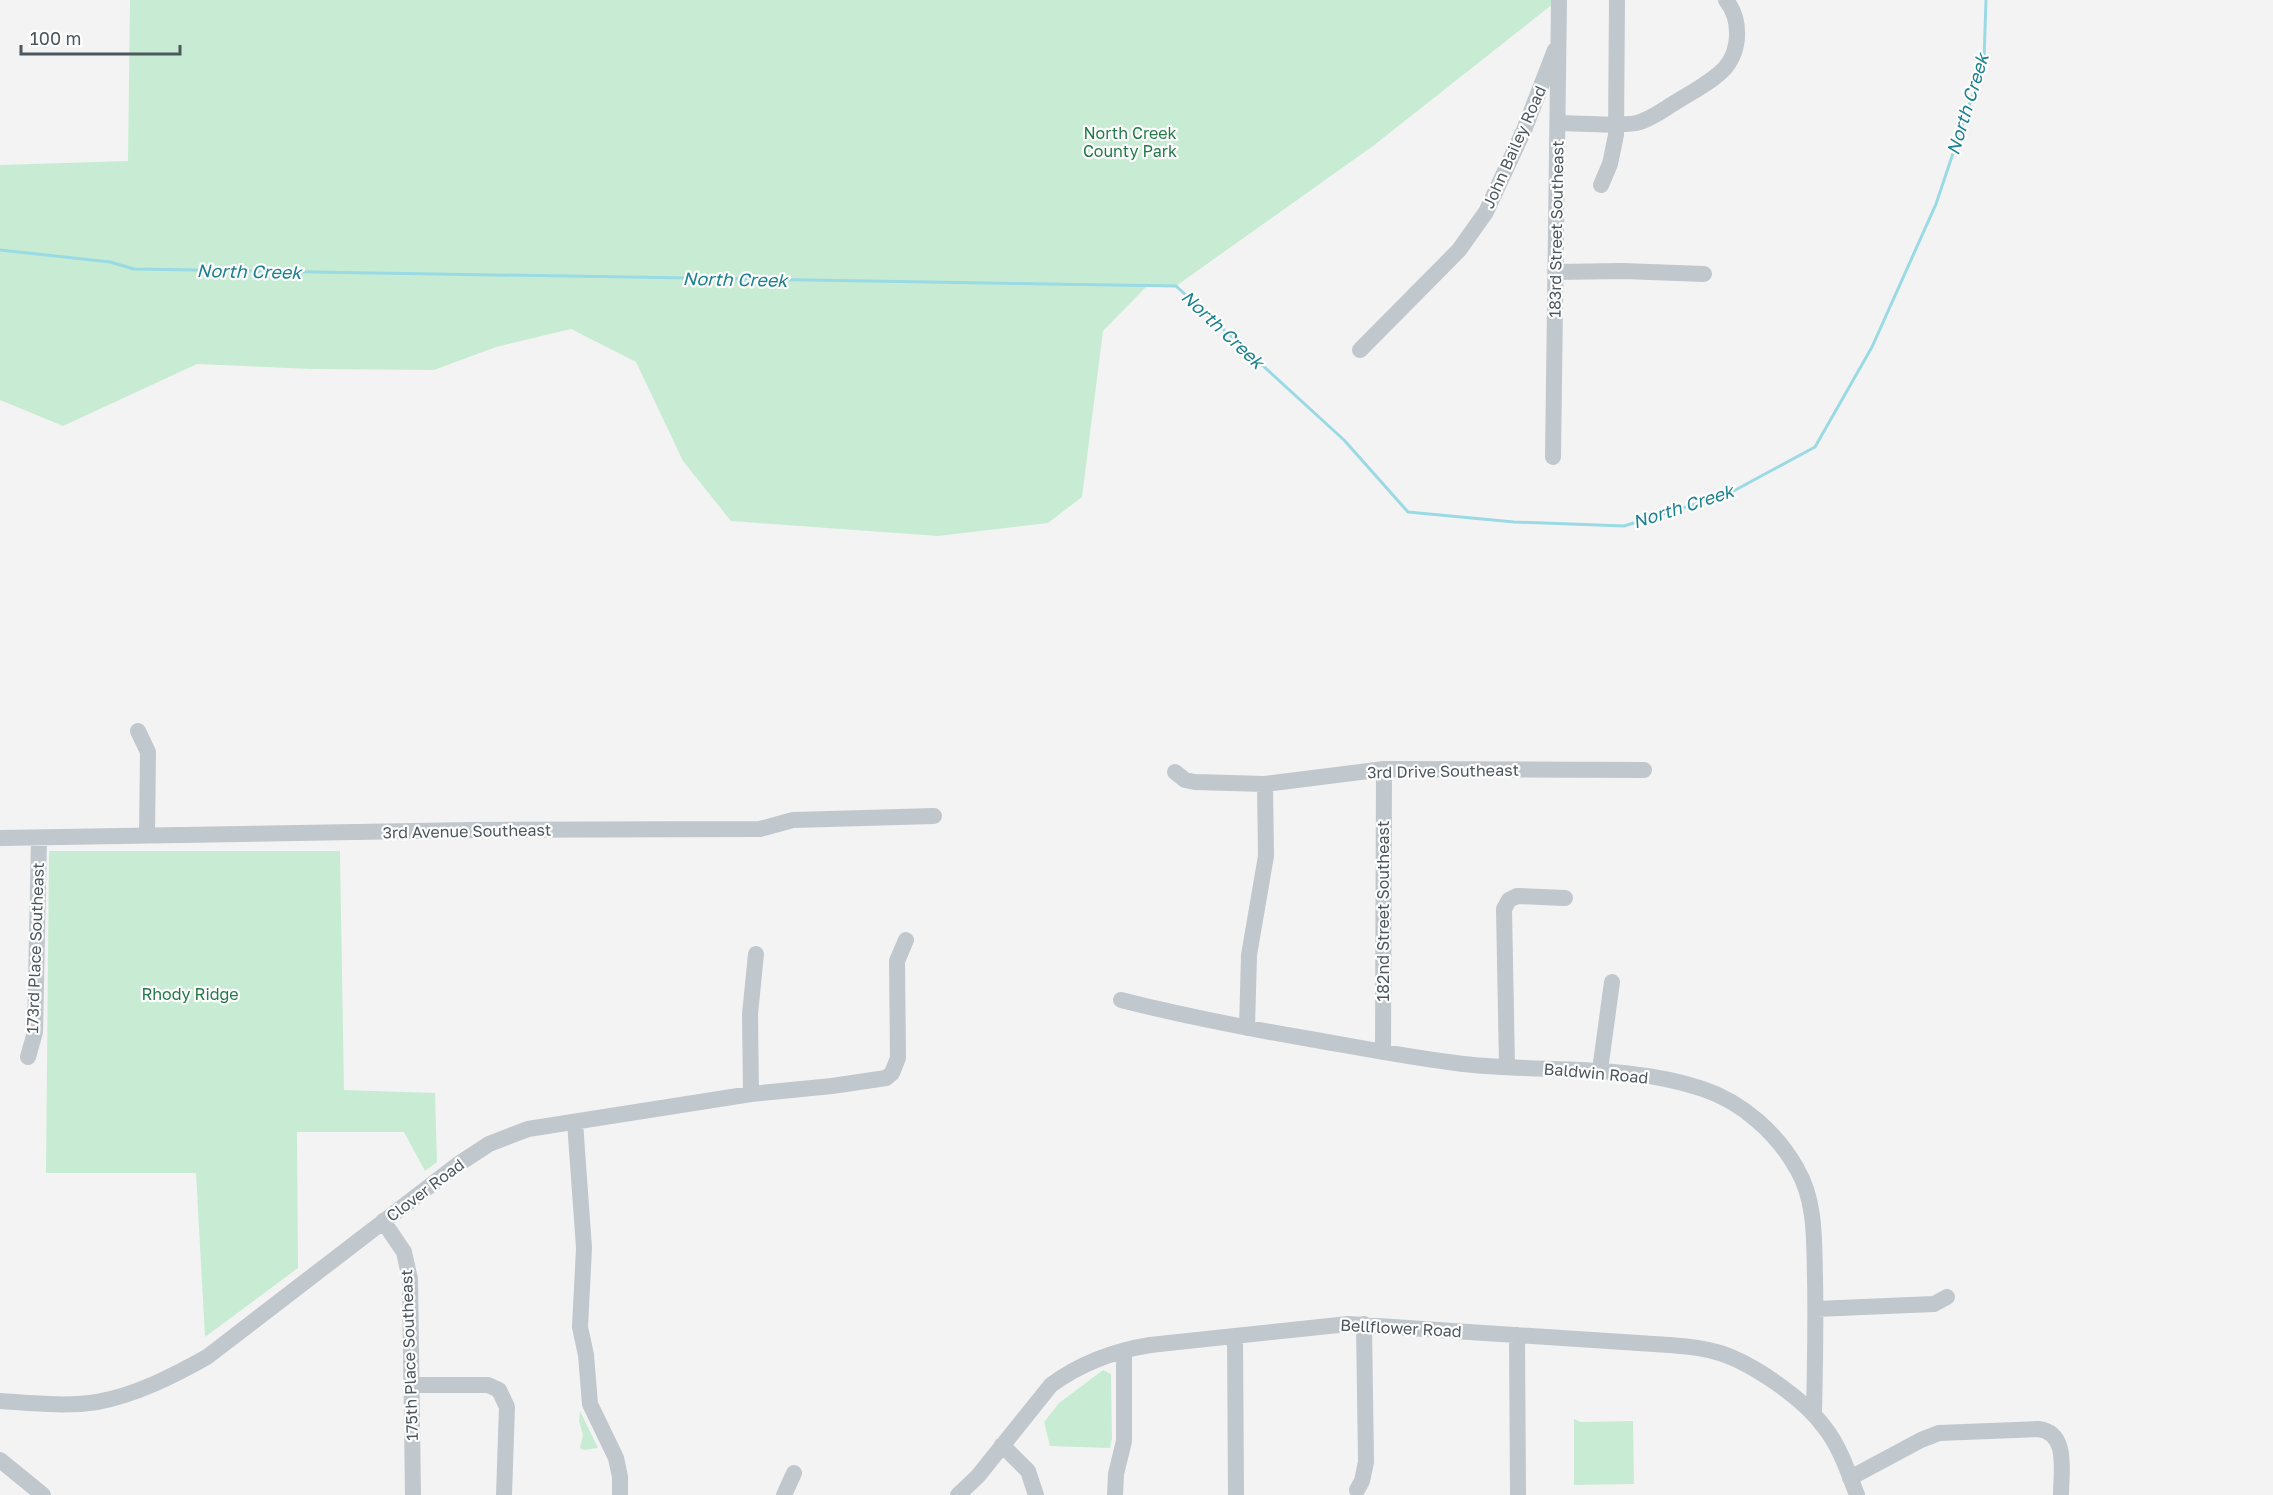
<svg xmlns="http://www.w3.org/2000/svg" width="2273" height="1495" font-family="'Golos Text',sans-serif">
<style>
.green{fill:#c7ecd3}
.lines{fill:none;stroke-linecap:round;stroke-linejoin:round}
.stream{stroke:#99dae4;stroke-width:3}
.minor{stroke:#c0c7cd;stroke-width:16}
.labels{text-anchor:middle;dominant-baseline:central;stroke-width:4.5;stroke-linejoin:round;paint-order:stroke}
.park-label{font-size:16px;fill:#227a48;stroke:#fff}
.street-label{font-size:16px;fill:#4c575e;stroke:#fff}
.water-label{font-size:18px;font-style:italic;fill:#1b8293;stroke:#fff}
</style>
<rect width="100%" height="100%" fill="#f4f3f3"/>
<path class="green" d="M 130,0 L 1558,0 L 1373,146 L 1176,286 L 1147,286 L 1103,331 L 1082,497 L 1048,523 L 938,536 L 731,521 L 683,461 L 636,362 L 571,329 L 496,347 L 434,370 L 311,369 L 197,364 L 63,426 L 0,400 L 0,165 L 128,161 Z
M 49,851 L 340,851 L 344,1090 L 435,1093 L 437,1162 L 425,1171 L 404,1132 L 297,1132 L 298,1268 L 205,1337 L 196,1173 L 46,1173 Z
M 1103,1370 L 1111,1374 L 1112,1438 L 1110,1448 L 1050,1446 L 1044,1422 L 1059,1403 Z
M 580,1411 L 598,1448 L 584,1450 L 580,1448 L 583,1435 L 579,1421 Z
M 1574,1419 L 1581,1422 L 1633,1421 L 1634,1484 L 1574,1485 Z"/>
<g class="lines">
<path class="stream" d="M 0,250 L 110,262 L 134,269 L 1176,286 L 1344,440 L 1408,512 L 1514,522 L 1624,526 L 1728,494 L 1815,447 L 1872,347 L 1936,204 L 1984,61 L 1986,0"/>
<path class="minor" d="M 1558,123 C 1580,123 1614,127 1636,123 C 1650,120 1664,109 1676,102 C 1692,92 1712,82 1725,68 C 1741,49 1741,19 1726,0
M 1601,185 L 1610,164 L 1616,135 L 1617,0
M 1555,272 L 1623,271 L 1704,274
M 1360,350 L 1459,250 L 1486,212 L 1524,130 L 1555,50
M 1553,457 L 1559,0
M 138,731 L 148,752 L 147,835
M 1175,772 L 1185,780 L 1195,782 L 1265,784 L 1384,769 L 1644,770
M 0,838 L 471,830 L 760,829 L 793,820 L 934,816
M 1121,1000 C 1184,1016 1246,1028 1310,1039 C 1361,1048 1412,1058 1463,1064 C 1543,1073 1626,1063 1703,1089 C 1742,1102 1777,1133 1797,1169 C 1816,1201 1814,1241 1815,1278 C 1816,1323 1815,1368 1814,1413
M 1247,1028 L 1249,955 L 1266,856 L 1265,784
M 1383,1052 L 1384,769
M 28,1057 L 35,1032 L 39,838
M 1507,1066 L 1504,909 L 1509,900 L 1517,896 L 1565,898
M 1600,1070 L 1612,982
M 751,1094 L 750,1014 L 756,954
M 575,1122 L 584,1248 L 580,1327 L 586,1355 L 590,1404 L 616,1458 L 620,1477 L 620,1495
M 383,1221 L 404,1252 L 410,1279 L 413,1495
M 1816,1309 L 1934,1304 L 1947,1297
M 1517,1335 L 1518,1495
M 1235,1336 L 1236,1495
M 411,1385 L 488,1385 L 499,1390 L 507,1407 L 504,1495
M 0,1401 C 31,1403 66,1407 97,1402 C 136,1395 173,1376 207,1357 L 457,1165 L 489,1144 L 528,1129 L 751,1094 L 832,1086 L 886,1078 L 892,1073 L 898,1058 L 897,961 L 906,940
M 1002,1445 L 1028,1471 L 1036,1495
M 0,1460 L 43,1495
M 1850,1478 L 1921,1440 L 1939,1433 L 2038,1429 C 2069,1432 2061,1472 2061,1495
M 1357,1490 L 1362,1481 L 1366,1462 L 1364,1324
M 784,1495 L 794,1473
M 958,1495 L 978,1476 L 1051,1385 C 1081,1363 1113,1351 1150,1345 L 1348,1324 L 1669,1345 C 1686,1346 1704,1348 1720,1353 C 1754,1364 1804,1399 1825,1428 C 1840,1447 1848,1472 1857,1495
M 1115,1495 L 1116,1474 L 1124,1441 L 1124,1351"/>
</g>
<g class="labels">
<g class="park-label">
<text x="1130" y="133">North Creek<tspan x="1130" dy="18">County Park</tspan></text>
<text x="190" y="994">Rhody Ridge</text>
</g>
<g class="street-label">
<text transform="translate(1514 147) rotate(-66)">John Bailey Road</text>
<text transform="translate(1556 229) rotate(-89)">183rd Street Southeast</text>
<text transform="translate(1443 771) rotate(-1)">3rd Drive Southeast</text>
<text transform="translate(467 831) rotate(-1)">3rd Avenue Southeast</text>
<text transform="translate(1383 911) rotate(-90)">182nd Street Southeast</text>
<text transform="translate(35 948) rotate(-88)">173rd Place Southeast</text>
<text transform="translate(1596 1073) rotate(5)">Baldwin Road</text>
<text transform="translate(425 1190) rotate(-37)">Clover Road</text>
<text transform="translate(1401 1328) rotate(3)">Bellflower Road</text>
<text transform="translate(409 1355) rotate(-92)">175th Place Southeast</text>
</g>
<g class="water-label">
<text transform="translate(1967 104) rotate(-73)">North Creek</text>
<text transform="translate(249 271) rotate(1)">North Creek</text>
<text transform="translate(735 279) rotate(1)">North Creek</text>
<text transform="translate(1223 329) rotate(43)">North Creek</text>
<text transform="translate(1683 506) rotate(-18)">North Creek</text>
</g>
</g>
<path d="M21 45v9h159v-9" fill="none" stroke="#4c575e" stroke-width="3"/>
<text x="30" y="45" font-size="18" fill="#4c575e" stroke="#ffffff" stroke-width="4.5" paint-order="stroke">100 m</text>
</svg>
